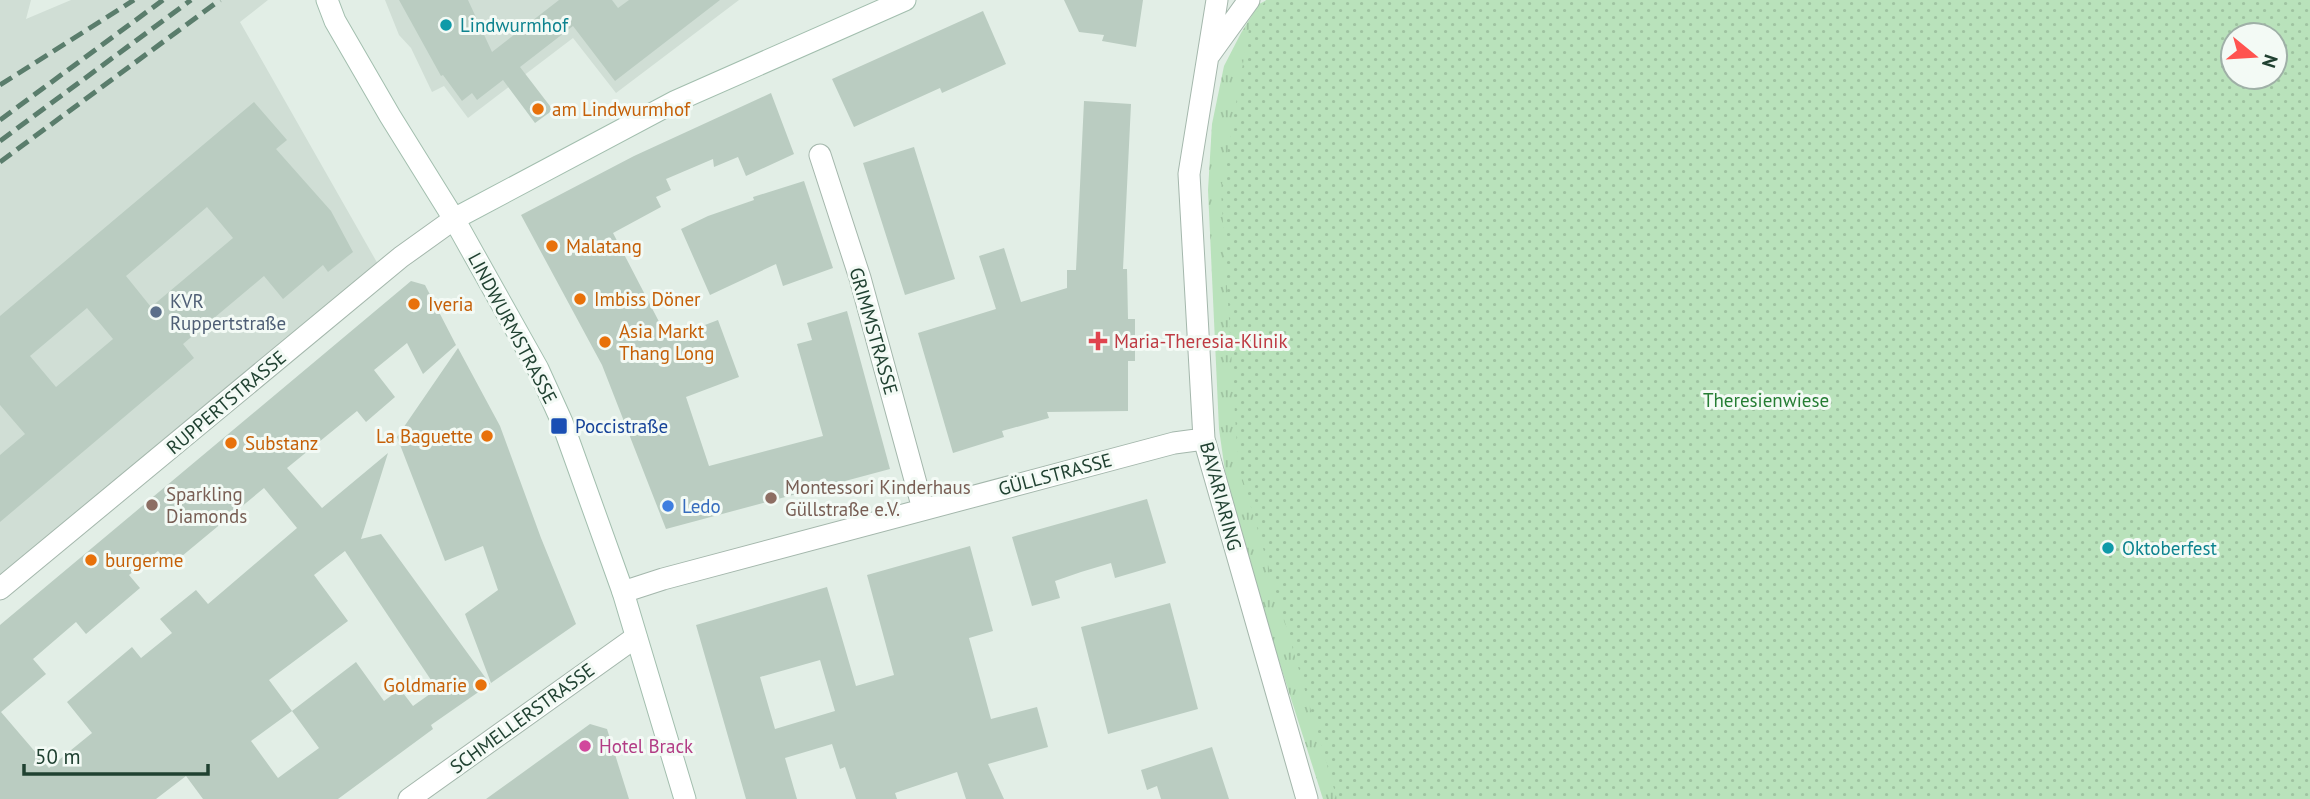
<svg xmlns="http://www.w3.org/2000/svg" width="2310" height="799" font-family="'PT Sans',sans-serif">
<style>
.built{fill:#d0ded5}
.grass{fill:url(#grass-tufts)}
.park{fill:url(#park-dots);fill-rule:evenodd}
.building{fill:#baccc1;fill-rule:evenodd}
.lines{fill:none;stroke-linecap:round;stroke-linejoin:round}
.street-casing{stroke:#a4b7ac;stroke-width:23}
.secondary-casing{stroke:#a2beae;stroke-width:23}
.street{stroke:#fff;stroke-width:21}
.secondary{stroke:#fff;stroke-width:21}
.rail{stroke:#5a7d6c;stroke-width:5;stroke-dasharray:14 7;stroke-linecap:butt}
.culture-dot{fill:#0f9aa8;stroke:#f3faf5;stroke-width:2.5}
.food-dot{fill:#e8710a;stroke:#f3faf5;stroke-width:2.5}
.service-dot{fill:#5c6f8a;stroke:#f3faf5;stroke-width:2.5}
.health-dot{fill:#e0444e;stroke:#f3faf5;stroke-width:2.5}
.transit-dot{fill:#1a4fb4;stroke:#f3faf5;stroke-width:2.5}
.education-dot{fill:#8d6e63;stroke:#f3faf5;stroke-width:2.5}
.shop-dot{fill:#3f7fe0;stroke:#f3faf5;stroke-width:2.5}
.hotel-dot{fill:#d1479c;stroke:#f3faf5;stroke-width:2.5}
.labels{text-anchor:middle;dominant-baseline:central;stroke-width:6;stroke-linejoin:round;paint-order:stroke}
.culture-label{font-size:19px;fill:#0d838f;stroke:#f3faf5;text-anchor:start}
.food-label{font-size:19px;fill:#c56008;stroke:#f3faf5;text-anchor:start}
.service-label{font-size:19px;fill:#4e5e75;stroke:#f3faf5;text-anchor:start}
.street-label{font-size:19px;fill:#204131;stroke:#f3faf5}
.health-label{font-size:19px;fill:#be3a42;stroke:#f3faf5;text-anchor:start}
.park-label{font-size:19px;fill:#257d33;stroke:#f3faf5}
.transit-label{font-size:19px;fill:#164399;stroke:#f3faf5;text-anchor:start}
.education-label{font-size:19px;fill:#785e54;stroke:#f3faf5;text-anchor:start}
.shop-label{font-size:19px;fill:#366cbe;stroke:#f3faf5;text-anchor:start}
.hotel-label{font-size:19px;fill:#b23c85;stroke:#f3faf5;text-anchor:start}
</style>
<defs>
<pattern id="grass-tufts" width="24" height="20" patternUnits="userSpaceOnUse" patternTransform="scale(1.75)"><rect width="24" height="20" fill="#b9e2bb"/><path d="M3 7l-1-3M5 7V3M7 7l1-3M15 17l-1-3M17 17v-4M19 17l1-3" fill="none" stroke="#9fc3a1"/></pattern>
<pattern id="park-dots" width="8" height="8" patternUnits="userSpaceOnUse" patternTransform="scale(1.75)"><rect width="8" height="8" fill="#b9e2bb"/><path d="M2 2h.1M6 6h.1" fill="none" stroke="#9fc3a1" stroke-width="1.8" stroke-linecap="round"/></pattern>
</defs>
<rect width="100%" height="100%" fill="#e2eee6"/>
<path class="built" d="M 0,0 L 31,0 L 26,19 L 71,0 L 268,0 L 240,22 L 383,273 L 0,588 Z
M 385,0 L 739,0 L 616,93 L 573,38 L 468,118 L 444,86 L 432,92 L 411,48 L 399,35 Z"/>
<path class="grass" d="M 1267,0 L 1422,799 L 1323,799 L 1258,595 L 1226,478 L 1219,429 L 1208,190 L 1212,124 L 1224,66 L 1241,33 L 1259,4 Z"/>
<path class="park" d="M 1266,0 L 2310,0 L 2310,799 L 1337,799 L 1238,463 L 1221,190 L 1250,23 ZM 2233,35 L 2275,35 L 2275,77 L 2233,77 Z"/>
<path class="building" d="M 399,0 L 468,0 L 492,52 L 559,0 L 612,0 L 618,8 L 629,0 L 720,0 L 615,81 L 573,26 L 520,67 L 553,110 L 535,123 L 503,80 L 477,100 L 472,93 L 462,101 L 443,75 L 441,76 Z
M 1064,0 L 1143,0 L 1136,47 L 1102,41 L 1104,35 L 1079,32 Z
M 983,11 L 1006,64 L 942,93 L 940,88 L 854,127 L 832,79 Z
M 771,93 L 794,154 L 746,176 L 738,157 L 714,167 L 713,159 L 666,179 L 671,190 L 656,197 L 661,207 L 613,233 L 668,339 L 718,320 L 739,377 L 686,397 L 709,466 L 823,436 L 797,344 L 812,340 L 807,323 L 847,311 L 890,469 L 666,529 L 602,365 L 521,215 L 634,156 Z
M 1084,101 L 1131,104 L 1123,269 L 1127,269 L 1128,319 L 1135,319 L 1135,361 L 1128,361 L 1128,411 L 1047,412 L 1049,418 L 1002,431 L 1004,437 L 953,453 L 918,333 L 996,309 L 979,256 L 1004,248 L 1021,302 L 1067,288 L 1067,270 L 1076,270 Z
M 254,102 L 287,140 L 276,149 L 331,211 L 353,252 L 328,272 L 323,265 L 283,299 L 264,276 L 183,344 L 194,358 L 0,522 L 0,455 L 25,434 L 0,405 L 0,316 ZM 207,207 L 233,238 L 151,307 L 126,276 ZM 87,308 L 113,339 L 56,387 L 30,356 Z
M 914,147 L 955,279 L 905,295 L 863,163 Z
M 804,181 L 833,268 L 783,286 L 776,264 L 710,295 L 681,229 L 708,216 L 754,200 L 753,197 Z
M 411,281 L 425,285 L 456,345 L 423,374 L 407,343 L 374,370 L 395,397 L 366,422 L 357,411 L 287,468 L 322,508 L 388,453 L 361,539 L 381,534 L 490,684 L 431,725 L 433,729 L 338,799 L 203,799 L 186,776 L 156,799 L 0,799 L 0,625 ZM 264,488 L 297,528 L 208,604 L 196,590 L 160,619 L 172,633 L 141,658 L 132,647 L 67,702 L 92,733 L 49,768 L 1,712 L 46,674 L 33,659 L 76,622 L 86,634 L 140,588 L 129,575 L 158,551 L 170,566 ZM 345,551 L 437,689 L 413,706 L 400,689 L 384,701 L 356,662 L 292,711 L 269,680 L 348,621 L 314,575 ZM 292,711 L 319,748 L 278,778 L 251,741 Z
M 458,348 L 500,426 L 541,538 L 576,624 L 491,683 L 465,614 L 498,590 L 483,546 L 445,561 L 397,437 Z
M 1147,499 L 1166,563 L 1115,578 L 1111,563 L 1081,572 L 1055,581 L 1060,598 L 1032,606 L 1012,537 Z
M 970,546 L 993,631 L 969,638 L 991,719 L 1037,707 L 1048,747 L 988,764 L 1004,799 L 966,799 L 957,772 L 895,793 L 897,799 L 856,799 L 845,767 L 840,769 L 832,744 L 785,758 L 797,799 L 746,799 L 696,625 L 827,587 L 856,686 L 894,675 L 867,575 ZM 820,660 L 835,711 L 775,729 L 760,677 Z
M 1170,603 L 1198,709 L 1108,734 L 1081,627 Z
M 590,724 L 607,729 L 629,799 L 486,799 Z
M 1212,747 L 1229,799 L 1161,799 L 1157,786 L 1147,790 L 1141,770 Z"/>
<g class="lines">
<defs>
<path id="street" d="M 1217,0 L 1189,174 L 1204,439 L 1307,799
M 1210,54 L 1249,0
M 820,155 L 860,278 L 923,509
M 0,589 L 401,257 L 454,219
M 623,592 L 663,579 L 1174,443 L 1204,439
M 409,799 L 636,637"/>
<path id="secondary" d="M 327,0 L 335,21 L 390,116 L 454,219 L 538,369 L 562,422 L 623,592 L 685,799
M 454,219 L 676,101 L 905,0"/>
</defs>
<use href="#street" class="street-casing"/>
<use href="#secondary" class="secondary-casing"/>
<use href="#street" class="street"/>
<use href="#secondary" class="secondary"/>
<path class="rail" d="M 0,85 L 134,0
M 0,120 L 163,0
M 0,141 L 191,0
M 0,162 L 220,0"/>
</g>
<g class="culture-dot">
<circle cx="446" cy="25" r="7"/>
<circle cx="2108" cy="548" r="7"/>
</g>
<g class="food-dot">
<circle cx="538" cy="109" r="7"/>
<circle cx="552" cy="246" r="7"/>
<circle cx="580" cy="299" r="7"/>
<circle cx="414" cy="304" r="7"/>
<circle cx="605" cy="342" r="7"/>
<circle cx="487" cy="436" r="7"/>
<circle cx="231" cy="443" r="7"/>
<circle cx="91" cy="560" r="7"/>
<circle cx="481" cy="685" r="7"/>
</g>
<circle class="service-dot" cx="156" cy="312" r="7"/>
<path class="health-dot" d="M1094.5 330.5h7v7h7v7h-7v7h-7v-7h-7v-7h7z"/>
<rect class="transit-dot" x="550" y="417" width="18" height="18" rx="3.5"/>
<g class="education-dot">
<circle cx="771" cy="498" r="7"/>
<circle cx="152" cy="505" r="7"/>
</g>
<circle class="shop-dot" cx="668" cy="506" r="7"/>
<circle class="hotel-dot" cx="585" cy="746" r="7"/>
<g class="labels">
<g class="culture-label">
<text x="460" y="25">Lindwurmhof</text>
<text x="2122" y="548">Oktoberfest</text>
</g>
<g class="food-label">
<text x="552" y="109">am Lindwurmhof</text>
<text x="566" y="246">Malatang</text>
<text x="594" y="299">Imbiss Döner</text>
<text x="428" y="304">Iveria</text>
<text x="619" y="331">Asia Markt<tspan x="619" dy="22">Thang Long</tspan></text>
<text x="473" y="436" text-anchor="end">La Baguette</text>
<text x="245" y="443">Substanz</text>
<text x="105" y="560">burgerme</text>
<text x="467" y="685" text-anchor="end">Goldmarie</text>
</g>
<g class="service-label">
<text x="170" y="301">KVR<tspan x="170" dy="22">Ruppertstraße</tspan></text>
</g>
<g class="street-label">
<text transform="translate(513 328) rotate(62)">LINDWURMSTRASSE</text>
<text transform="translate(874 331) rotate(74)">GRIMMSTRASSE</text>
<text transform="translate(226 402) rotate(-40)">RUPPERTSTRASSE</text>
<text transform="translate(1055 474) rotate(-15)">GÜLLSTRASSE</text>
<text transform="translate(1221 496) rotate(75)">BAVARIARING</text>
<text transform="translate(522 718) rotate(-36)">SCHMELLERSTRASSE</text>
</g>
<g class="health-label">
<text x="1114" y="341">Maria-Theresia-Klinik</text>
</g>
<g class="park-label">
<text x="1766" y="400">Theresienwiese</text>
</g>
<g class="transit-label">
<text x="575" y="426">Poccistraße</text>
</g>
<g class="education-label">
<text x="785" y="487">Montessori Kinderhaus<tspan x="785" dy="22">Güllstraße e.V.</tspan></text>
<text x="166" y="494">Sparkling<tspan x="166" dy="22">Diamonds</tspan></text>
</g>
<g class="shop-label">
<text x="682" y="506">Ledo</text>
</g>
<g class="hotel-label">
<text x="599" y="746">Hotel Brack</text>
</g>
</g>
<g transform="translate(2254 56) rotate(108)"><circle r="33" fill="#f3faf5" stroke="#9fb0a7" stroke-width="2"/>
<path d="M0-5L12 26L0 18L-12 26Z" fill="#ff534f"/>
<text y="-10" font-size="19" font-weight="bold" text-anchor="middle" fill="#204131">N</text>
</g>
<path d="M24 764v10h184v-10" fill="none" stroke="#204131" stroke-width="3.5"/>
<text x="35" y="764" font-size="21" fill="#204131" stroke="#f3faf5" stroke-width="5" paint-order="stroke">50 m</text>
</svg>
